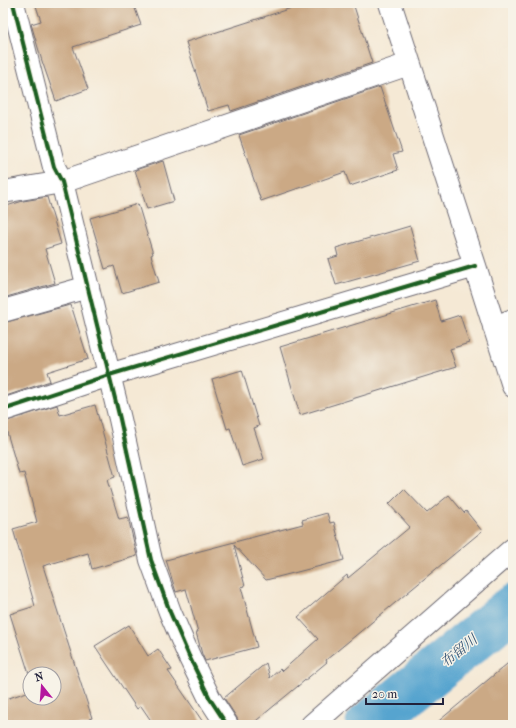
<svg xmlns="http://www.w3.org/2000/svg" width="516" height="728" font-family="'IM FELL French Canon','Noto Serif JP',serif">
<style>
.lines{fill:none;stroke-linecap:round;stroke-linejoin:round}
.river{stroke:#56a4cf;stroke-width:46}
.building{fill:#cba985}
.minor-casing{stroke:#6c6871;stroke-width:24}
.minor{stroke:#fff;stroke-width:22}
.cycleway-casing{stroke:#f7f3e8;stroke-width:6}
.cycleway{stroke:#1b5e20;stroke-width:4}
.labels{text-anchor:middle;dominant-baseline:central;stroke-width:3;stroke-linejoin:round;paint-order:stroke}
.water-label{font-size:14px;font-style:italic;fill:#375676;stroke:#f7f3e8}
</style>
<rect width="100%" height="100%" fill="#f7f3e8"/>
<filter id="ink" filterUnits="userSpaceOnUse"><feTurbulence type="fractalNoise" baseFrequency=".025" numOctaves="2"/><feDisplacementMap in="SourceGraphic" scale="8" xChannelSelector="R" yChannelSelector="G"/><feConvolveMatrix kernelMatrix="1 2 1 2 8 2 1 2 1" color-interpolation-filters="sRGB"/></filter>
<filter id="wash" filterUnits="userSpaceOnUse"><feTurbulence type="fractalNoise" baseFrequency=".012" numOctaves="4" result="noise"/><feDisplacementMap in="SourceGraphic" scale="16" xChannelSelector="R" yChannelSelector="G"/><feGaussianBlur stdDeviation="0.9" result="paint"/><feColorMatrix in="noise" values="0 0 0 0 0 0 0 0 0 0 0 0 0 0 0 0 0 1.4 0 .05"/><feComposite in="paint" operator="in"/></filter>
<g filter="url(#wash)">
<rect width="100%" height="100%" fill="#f5e9d5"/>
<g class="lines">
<path class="river" d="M 368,725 L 513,607"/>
</g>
<g id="blocks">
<path class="building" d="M 35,3 L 133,3 L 141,25 L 73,47 L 88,89 L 56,101 L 42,61 L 31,24 L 41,21 Z
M 307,3 L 353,3 L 372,63 L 231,111 L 229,105 L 208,111 L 186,42 Z
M 380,87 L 402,152 L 393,154 L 398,170 L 350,186 L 345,172 L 261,201 L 239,135 Z
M 163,161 L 174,201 L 147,209 L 135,170 Z
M 47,197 L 61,244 L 45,249 L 55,283 L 3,298 L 3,207 L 23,201 Z
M 138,204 L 153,254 L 151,255 L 159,282 L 122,293 L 114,266 L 105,269 L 90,218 Z
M 410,226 L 420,261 L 336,285 L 328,259 L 338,256 L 336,248 Z
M 435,300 L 441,321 L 460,315 L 469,343 L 450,349 L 456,367 L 300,415 L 280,347 Z
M 70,305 L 71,305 L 88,359 L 47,372 L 50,381 L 3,397 L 3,323 Z
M 242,370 L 259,426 L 254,428 L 264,459 L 242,466 L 230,428 L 227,429 L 212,379 Z
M 57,405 L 60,415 L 95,405 L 115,477 L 107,480 L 119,519 L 128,517 L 137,556 L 92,569 L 88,553 L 43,566 L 92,718 L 89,719 L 91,725 L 3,725 L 3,700 L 30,691 L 30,698 L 54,698 L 54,674 L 30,674 L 30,677 L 10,614 L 35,606 L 13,529 L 37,522 L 24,473 L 19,474 L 4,422 Z
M 404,489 L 427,513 L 449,495 L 464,513 L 466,511 L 482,531 L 326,660 L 327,662 L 251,725 L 239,725 L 237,718 L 224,698 L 266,663 L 270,678 L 280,669 L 282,671 L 318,639 L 298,617 L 347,575 L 348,578 L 410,527 L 389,504 Z
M 327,513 L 330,523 L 334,522 L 344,560 L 266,580 L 234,545 L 245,586 L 241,587 L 257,647 L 205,661 L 202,654 L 196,632 L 198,632 L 186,589 L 176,592 L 166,560 L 303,524 L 302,520 Z
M 129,625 L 148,656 L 158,649 L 172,670 L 168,671 L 205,725 L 154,725 L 141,706 L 137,709 L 95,646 Z
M 513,659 L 513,725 L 434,725 Z"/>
</g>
</g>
<g filter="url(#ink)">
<use href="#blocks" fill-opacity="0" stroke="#6c6871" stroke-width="1"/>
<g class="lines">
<defs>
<path id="minor" d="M 13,3 L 54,167 L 62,182 L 120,419 L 151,560 L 170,612 L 189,656 L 210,699 L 227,725
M 390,3 L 475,266 L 513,386
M 3,192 L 62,182 L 409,64
M 3,311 L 88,287
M 494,327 L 513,320
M 3,410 L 109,375 L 475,266
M 312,725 L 513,549"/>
</defs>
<use href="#minor" class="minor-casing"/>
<use href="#minor" class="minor"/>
<defs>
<path id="cycleway" d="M 13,3 L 54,167 L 62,182 L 120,419 L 151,560 L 170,612 L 189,656 L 210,699 L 227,725
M 3,410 L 109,375 L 475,266"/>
</defs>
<use href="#cycleway" class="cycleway-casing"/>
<use href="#cycleway" class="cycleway"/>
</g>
</g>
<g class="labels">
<g class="water-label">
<text transform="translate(459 651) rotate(-39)">布留川</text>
</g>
</g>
<rect width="516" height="728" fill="none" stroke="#f7f3e8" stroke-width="16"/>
<g transform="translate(42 686) rotate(343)"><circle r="19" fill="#f7f3e8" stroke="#a29fa3"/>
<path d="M0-3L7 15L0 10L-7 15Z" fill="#b5179e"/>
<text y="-6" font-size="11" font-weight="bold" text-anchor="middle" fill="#22223b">N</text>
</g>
<path d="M366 698v6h77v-6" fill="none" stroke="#22223b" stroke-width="2"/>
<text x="372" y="698" font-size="12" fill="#22223b" stroke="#f7f3e8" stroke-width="3" paint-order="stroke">20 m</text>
</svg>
